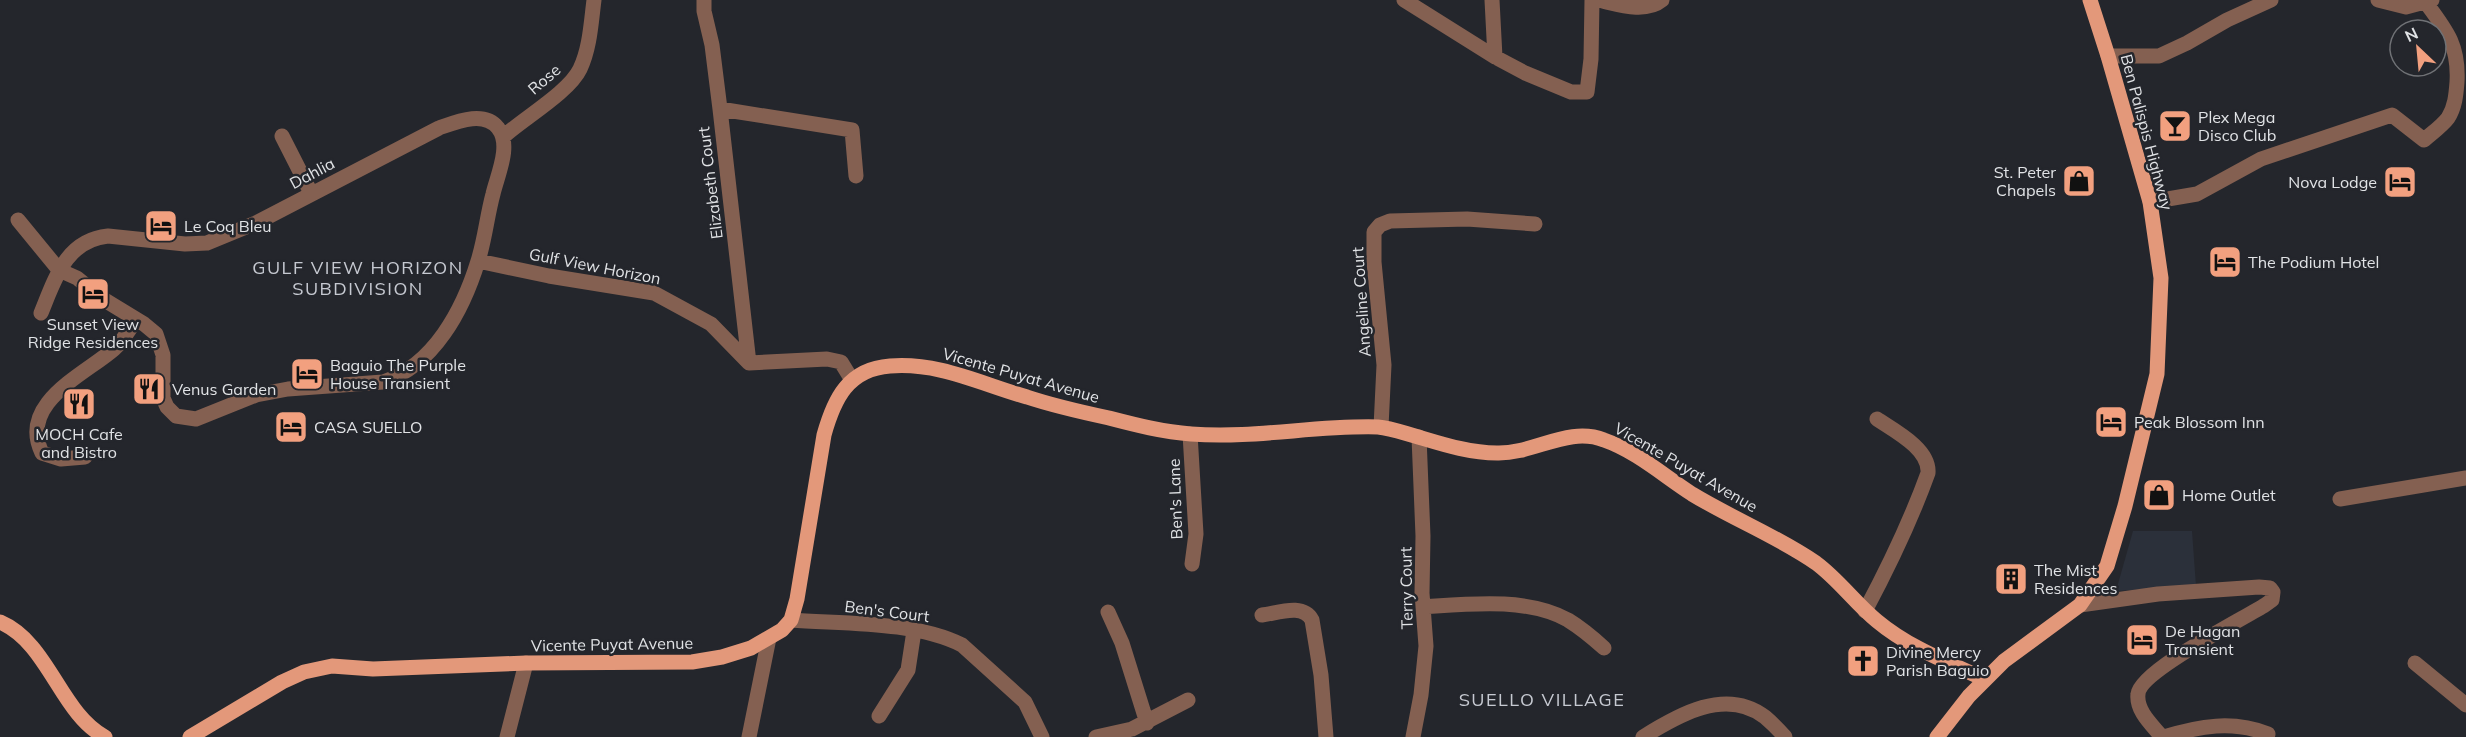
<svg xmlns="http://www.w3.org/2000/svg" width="2466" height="737" font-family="Mulish,sans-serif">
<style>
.built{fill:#2b303a}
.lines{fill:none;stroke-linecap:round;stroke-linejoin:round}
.street{stroke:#846051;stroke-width:15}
.primary{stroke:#e3987a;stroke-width:15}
.labels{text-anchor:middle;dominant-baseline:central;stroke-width:5;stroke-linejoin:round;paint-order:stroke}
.street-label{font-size:16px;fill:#e1e3e6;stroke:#24262c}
.poi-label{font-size:16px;fill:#e1e3e6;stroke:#24262c;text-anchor:start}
.neighbourhood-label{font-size:18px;letter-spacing:1.5px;fill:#c6c9d1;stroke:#24262c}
</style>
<rect width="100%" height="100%" fill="#24262c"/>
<path class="built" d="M 2133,531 L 2192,531 L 2196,586 L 2116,591 Z"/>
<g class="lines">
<path class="street" d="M 704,0 L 704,11 L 712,45 L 720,109 L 749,363
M 1404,0 L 1495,57 L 1525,73 L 1571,92 L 1587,92 L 1591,59 L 1592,0
M 1492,0 L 1495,57
M 1598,0 C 1617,4 1645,14 1662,0
M 2378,0 L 2406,7 L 2432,0
M 2108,56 L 2159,56 L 2187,43 L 2227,20 L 2271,0
M 720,109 L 852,130 L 856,176
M 282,136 L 311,193
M 503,137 C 524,118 569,92 580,69 C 590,48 591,23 594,0
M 2150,202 L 2197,194 L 2261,159 L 2392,115 L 2424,140 C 2432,133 2442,126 2448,118 C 2455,107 2456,95 2457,82 C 2459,46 2447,31 2426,3
M 18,220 L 59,270 L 77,278 L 103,299 L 144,324 L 156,334 L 163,355 L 163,398 L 167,407 L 176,416 L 196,419 L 256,395 L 288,389 L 383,382 C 434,365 463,310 478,261 C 485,239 487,216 493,194 C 497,176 512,145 498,128 C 484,110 456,122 439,128 L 256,223 L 207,243 L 185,244 L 108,236 C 66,240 55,279 41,313
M 478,261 L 549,276 L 654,293 L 711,324 L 749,363 L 827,359 L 841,362 L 852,380
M 1381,427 L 1384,365 L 1374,262 L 1374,232 L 1380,225 L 1390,221 L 1467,219 L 1535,224
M 1190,434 L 1196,534 L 1192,564
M 85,457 L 61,459 L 42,453 C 18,403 84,375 114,349 C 123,341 130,329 136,319
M 2340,499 L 2466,478
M 2080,605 L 2158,594 L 2259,587 L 2270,588 L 2273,592 L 2272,600 L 2265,605 C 2243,619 2140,671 2138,694 C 2136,711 2152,725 2162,737
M 1423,607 C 1468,604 1527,597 1568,620 C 1581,628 1593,638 1604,648
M 1865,611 C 1889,566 1911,520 1928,473 C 1930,449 1895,431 1877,419
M 1108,612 L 1122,643 L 1147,723
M 1262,615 C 1278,613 1303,603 1312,620 L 1321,675 L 1326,737
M 791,620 C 844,624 914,621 962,645 L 1025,702 L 1042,737
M 2415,663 L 2466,705
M 879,716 L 908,670 L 914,631
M 507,737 L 526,663
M 749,737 L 769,638
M 1096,737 L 1132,729 L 1188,700
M 1413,737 L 1421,695 L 1426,646 L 1422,593 L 1423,536 L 1419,437
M 1643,737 C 1678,715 1726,687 1765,717 C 1772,723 1779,730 1785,737
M 2164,737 C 2199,726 2233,720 2268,734"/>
<path class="primary" d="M 0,622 C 49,643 60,713 105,737
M 190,737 L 282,682 L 304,672 L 332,666 L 373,669 L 526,663 L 692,662 L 722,657 L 751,648 L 782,630 L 791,620 L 797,599 L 824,435 C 834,399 848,369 890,366 C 939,362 981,384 1027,397 C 1054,406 1081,412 1109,418 C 1136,425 1163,432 1191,434 C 1254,439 1316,425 1378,427 C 1390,428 1404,433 1415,436 C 1442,444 1469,453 1497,453 C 1534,454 1568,426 1604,440 C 1636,451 1664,476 1692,494 C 1733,519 1777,536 1816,563 C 1839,580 1855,603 1877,621 C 1908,647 1947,662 1984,679
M 1937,737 L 1969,696 L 2004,661 L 2080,605 L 2107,566 L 2125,506 L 2157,374 L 2161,278 L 2150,202 L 2108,56 L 2090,0"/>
</g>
<defs>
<symbol id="bar-square" viewBox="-11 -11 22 22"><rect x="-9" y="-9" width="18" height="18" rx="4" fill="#f2a07f" stroke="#24262c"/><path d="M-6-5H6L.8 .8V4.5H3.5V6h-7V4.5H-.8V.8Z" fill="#111"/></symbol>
<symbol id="shop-square" viewBox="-11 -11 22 22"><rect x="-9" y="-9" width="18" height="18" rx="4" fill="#f2a07f" stroke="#24262c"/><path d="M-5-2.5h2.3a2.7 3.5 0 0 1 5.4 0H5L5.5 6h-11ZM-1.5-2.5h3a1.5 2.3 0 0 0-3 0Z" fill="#111"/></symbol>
<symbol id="hotel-square" viewBox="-11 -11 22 22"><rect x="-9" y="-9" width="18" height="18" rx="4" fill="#f2a07f" stroke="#24262c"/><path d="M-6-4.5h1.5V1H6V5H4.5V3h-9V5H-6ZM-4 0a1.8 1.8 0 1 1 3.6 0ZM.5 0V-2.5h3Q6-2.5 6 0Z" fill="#111"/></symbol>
<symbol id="restaurant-square" viewBox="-11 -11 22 22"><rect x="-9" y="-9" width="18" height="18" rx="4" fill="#f2a07f" stroke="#24262c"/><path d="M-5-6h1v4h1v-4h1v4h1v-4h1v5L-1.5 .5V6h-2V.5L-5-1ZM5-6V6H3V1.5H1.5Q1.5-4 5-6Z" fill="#111"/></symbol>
<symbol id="building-square" viewBox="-11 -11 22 22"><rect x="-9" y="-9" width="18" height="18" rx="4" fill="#f2a07f" stroke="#24262c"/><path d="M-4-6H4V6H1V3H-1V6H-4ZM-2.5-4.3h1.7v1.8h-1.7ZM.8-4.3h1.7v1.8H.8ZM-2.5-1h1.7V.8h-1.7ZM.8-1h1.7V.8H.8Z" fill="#111"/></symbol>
<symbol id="church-square" viewBox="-11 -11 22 22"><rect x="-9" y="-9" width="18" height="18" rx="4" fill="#f2a07f" stroke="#24262c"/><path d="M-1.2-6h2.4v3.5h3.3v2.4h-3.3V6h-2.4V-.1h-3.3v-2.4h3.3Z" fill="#111"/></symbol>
</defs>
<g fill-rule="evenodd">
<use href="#bar-square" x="2156" y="107" width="38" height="38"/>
<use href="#shop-square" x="2060" y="162" width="38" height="38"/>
<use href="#hotel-square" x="2381" y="163" width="38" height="38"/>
<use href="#hotel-square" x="142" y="207" width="38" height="38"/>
<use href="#hotel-square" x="2206" y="243" width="38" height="38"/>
<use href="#hotel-square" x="74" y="275" width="38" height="38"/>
<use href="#hotel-square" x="288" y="355" width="38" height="38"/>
<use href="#restaurant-square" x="130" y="370" width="38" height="38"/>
<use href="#restaurant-square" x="60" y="385" width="38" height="38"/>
<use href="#hotel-square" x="2092" y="403" width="38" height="38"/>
<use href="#hotel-square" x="272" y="408" width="38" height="38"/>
<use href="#shop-square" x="2140" y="476" width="38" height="38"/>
<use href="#building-square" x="1992" y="560" width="38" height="38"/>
<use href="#hotel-square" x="2123" y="621" width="38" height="38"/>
<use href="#church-square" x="1844" y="642" width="38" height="38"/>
</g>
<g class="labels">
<g class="street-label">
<text transform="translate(544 79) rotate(-41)">Rose</text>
<text transform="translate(2147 132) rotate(75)">Ben Palispis Highway</text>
<text transform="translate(312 173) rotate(-28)">Dahlia</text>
<text transform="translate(710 183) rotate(-97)">Elizabeth Court</text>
<text transform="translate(595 266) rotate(11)">Gulf View Horizon</text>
<text transform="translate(1361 302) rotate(-94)">Angeline Court</text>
<text transform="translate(1021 375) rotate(16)">Vicente Puyat Avenue</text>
<text transform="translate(1686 467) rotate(30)">Vicente Puyat Avenue</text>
<text transform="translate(1175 499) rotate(-92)">Ben's Lane</text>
<text transform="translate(1406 588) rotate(-91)">Terry Court</text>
<text transform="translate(887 611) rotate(7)">Ben's Court</text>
<text transform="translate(612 644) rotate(-1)">Vicente Puyat Avenue</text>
</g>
<g class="poi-label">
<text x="2198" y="117">Plex Mega<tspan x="2198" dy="18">Disco Club</tspan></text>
<text x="2056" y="172" text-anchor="end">St. Peter<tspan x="2056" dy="18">Chapels</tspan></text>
<text x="2377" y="182" text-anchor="end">Nova Lodge</text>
<text x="184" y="226">Le Coq Bleu</text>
<text x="2248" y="262">The Podium Hotel</text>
<text x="93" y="324" text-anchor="middle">Sunset View<tspan x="93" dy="18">Ridge Residences</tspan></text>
<text x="330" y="365">Baguio The Purple<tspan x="330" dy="18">House Transient</tspan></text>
<text x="172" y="389">Venus Garden</text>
<text x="2134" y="422">Peak Blossom Inn</text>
<text x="314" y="427">CASA SUELLO</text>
<text x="79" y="434" text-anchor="middle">MOCH Cafe<tspan x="79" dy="18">and Bistro</tspan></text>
<text x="2182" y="495">Home Outlet</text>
<text x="2034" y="570">The Mist<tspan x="2034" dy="18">Residences</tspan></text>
<text x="2165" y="631">De Hagan<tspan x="2165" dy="18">Transient</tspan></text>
<text x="1886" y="652">Divine Mercy<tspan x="1886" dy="18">Parish Baguio</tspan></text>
</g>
<g class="neighbourhood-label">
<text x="358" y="267">GULF VIEW HORIZON<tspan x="358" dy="21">SUBDIVISION</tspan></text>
<text x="1542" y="699">SUELLO VILLAGE</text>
</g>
</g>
<g transform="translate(2418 48) rotate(334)"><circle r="28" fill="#24262c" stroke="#707276" stroke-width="1.5"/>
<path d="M0-4.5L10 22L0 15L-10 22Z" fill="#f2a07f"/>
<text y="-9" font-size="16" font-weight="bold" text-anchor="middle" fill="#e1e3e6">N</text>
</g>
</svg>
